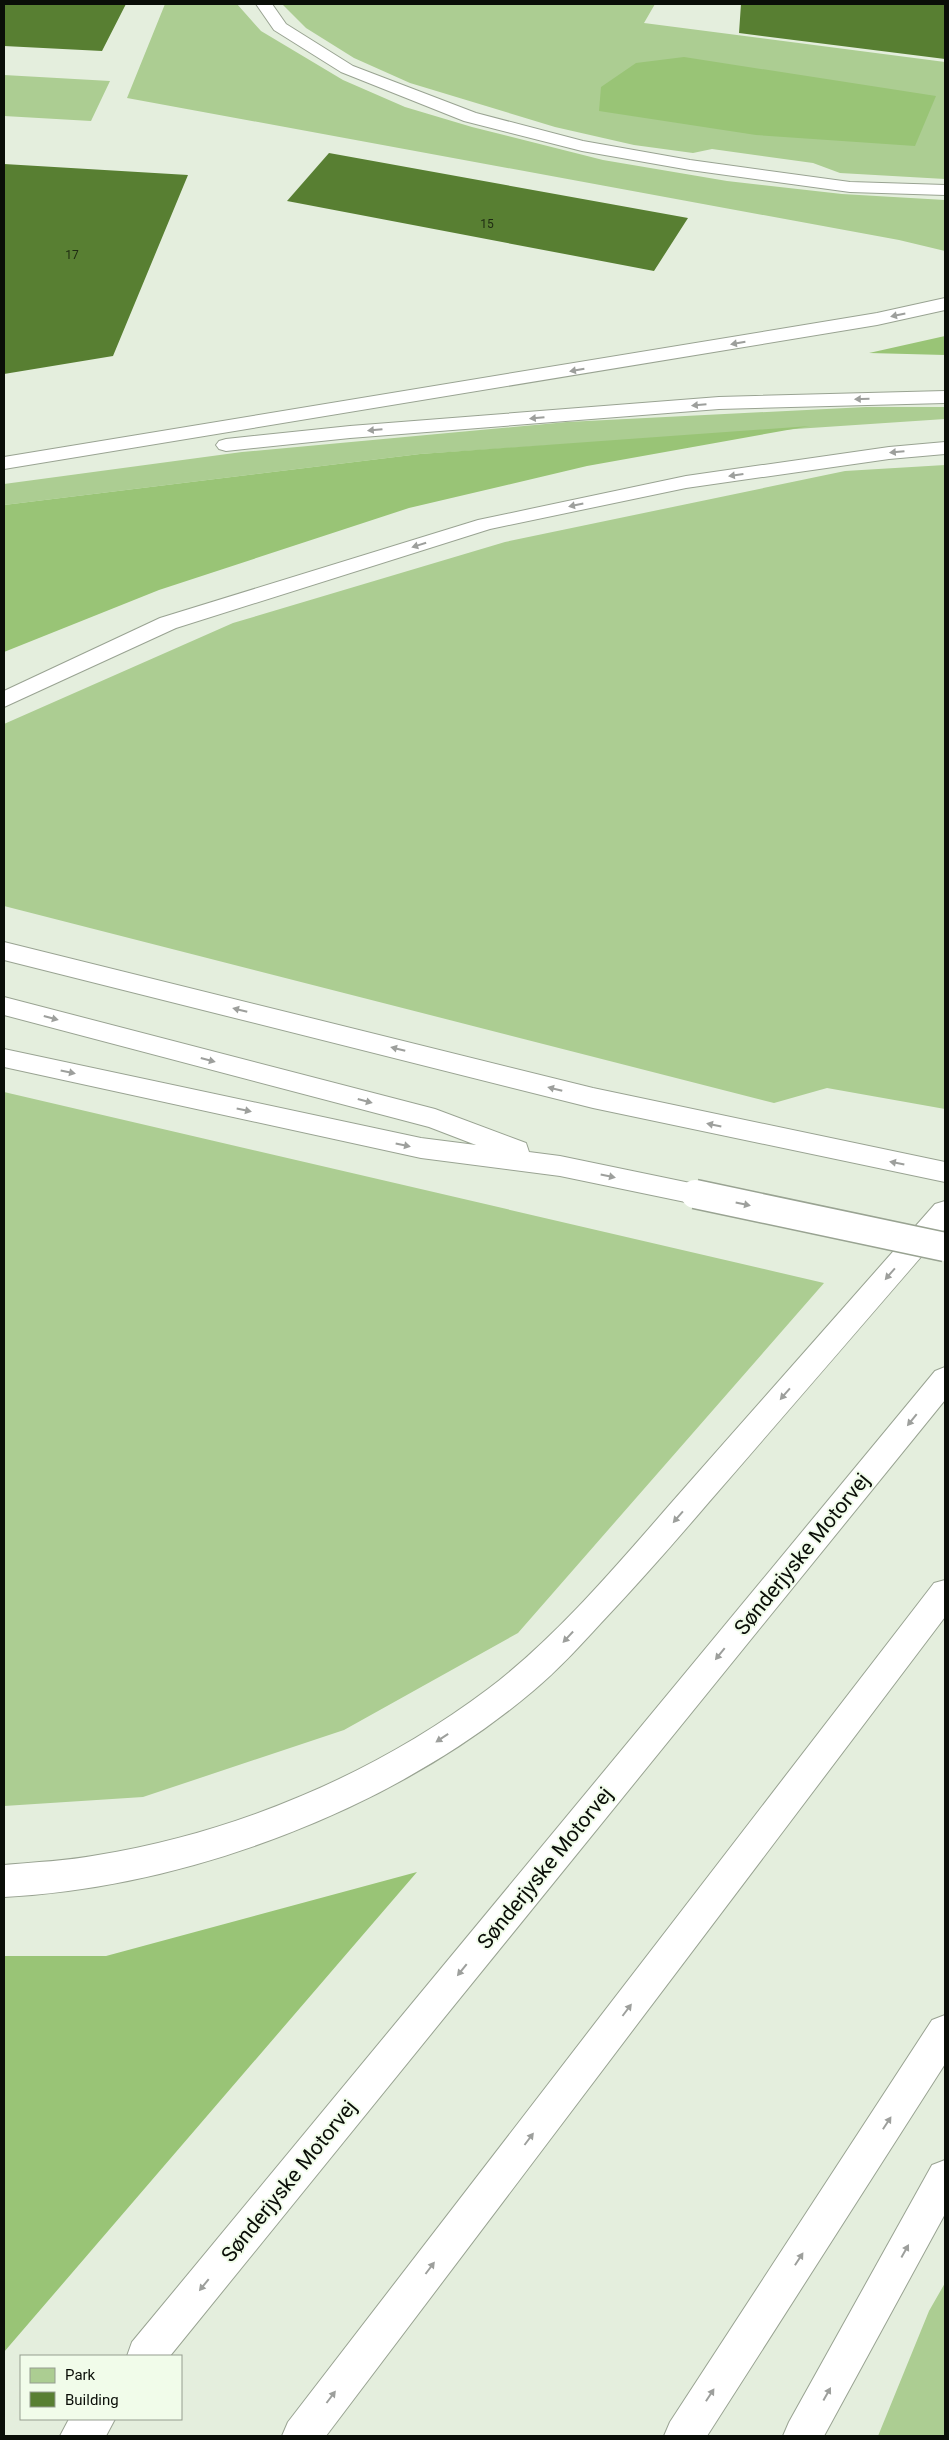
<svg xmlns="http://www.w3.org/2000/svg" width="949" height="2440" font-family="Roboto,sans-serif">
<style>
.green{fill:#accd92}
.forest{fill:#99c476}
.building{fill:#587f32}
.lines{fill:none;stroke-linecap:round;stroke-linejoin:round}
.lane-casing{stroke:#99a392;stroke-width:2}
.highway-casing{stroke:#99a392;stroke-width:2}
.lane{fill:#fff;fill-rule:evenodd}
.highway{fill:#fff;fill-rule:evenodd}
.highway-bridge-casing{stroke:#99a392;stroke-width:31;stroke-linecap:butt}
.highway-bridge{stroke:#fff;stroke-width:28}
.oneway{fill:#9d9f9c}
.labels{text-anchor:middle;dominant-baseline:central;stroke-width:4;stroke-linejoin:round;paint-order:stroke}
.far-number-label{font-size:12px;fill:#1e2a12}
.near-street-label{font-size:21px;fill:#0a0e08;stroke:#f1fcea}
</style>
<rect width="100%" height="100%" fill="#e4eedd"/>
<path class="green" d="M 165,4 L 237,4 L 261,31 L 343,80 L 405,107 L 472,127 L 603,160 L 727,181 L 842,194 L 945,200 L 945,251 L 899,240 L 127,98 Z
M 282,4 L 655,4 L 644,23 L 945,62 L 945,179 L 840,173 L 813,163 L 712,149 L 693,153 L 634,145 L 555,127 L 410,83 L 354,58 L 306,28 Z
M 4,75 L 110,81 L 91,121 L 4,116 Z
M 866,407 L 945,407 L 945,419 L 420,454 L 4,505 L 4,484 L 242,452 L 567,422 Z
M 945,465 L 945,1109 L 827,1088 L 774,1103 L 4,906 L 4,724 L 233,623 L 505,542 L 845,471 Z
M 4,1092 L 824,1283 L 518,1633 L 344,1730 L 143,1797 L 4,1806 Z
M 945,2283 L 945,2436 L 878,2436 L 929,2311 Z"/>
<path class="forest" d="M 684,57 L 936,96 L 915,146 L 756,135 L 599,111 L 601,87 L 636,63 Z
M 945,336 L 945,355 L 869,353 Z
M 810,426 L 587,466 L 409,508 L 159,590 L 4,652 L 4,505 L 420,454 Z
M 417,1872 L 4,2352 L 4,1956 L 106,1956 Z"/>
<path class="building" d="M 4,4 L 126,4 L 102,51 L 4,46 Z
M 741,4 L 945,4 L 945,59 L 739,33 Z
M 329,153 L 688,218 L 654,271 L 287,201 Z
M 4,164 L 188,175 L 113,356 L 4,374 Z"/>
<g class="lines">
<defs>
<path id="lane" d="M 256,4 L 272,4 L 286,24 L 353,66 L 476,113 L 583,141 L 690,160 L 850,182 L 945,185 L 945,195 L 850,192 L 690,170 L 582,151 L 464,121 L 341,72 L 274,30 Z"/>
<path id="highway" d="M 945,298 L 945,310 L 877,325 L 4,469 L 4,457 L 877,313 Z
M 945,391 L 945,403 L 719,409 L 350,438 L 226,451 L 219,449 L 216,445 L 219,441 L 226,439 L 350,426 L 719,397 Z
M 945,442 L 945,454 L 889,459 L 686,488 L 490,529 L 176,628 L 4,707 L 4,691 L 160,618 L 478,520 L 686,476 L 889,447 Z
M 4,942 L 593,1088 L 945,1162 L 945,1182 L 593,1108 L 4,960 Z
M 4,997 L 435,1109 L 526,1143 L 529,1152 L 560,1156 L 695,1184 L 705,1187 L 709,1194 L 705,1201 L 695,1204 L 560,1176 L 421,1158 L 4,1067 L 4,1049 L 421,1138 L 476,1145 L 429,1127 L 4,1015 Z
M 945,1201 L 945,1229 C 867,1320 788,1411 709,1502 C 674,1543 638,1584 601,1623 C 579,1647 558,1670 533,1691 C 392,1810 188,1887 4,1897 L 4,1865 C 35,1862 67,1861 98,1855 C 238,1832 375,1774 488,1689 C 562,1633 626,1554 687,1485 C 770,1391 853,1297 935,1204 Z
M 945,1367 L 945,1400 L 170,2356 L 127,2356 L 132,2342 L 935,1371 Z
M 945,1580 L 945,1617 L 326,2436 L 282,2436 L 288,2422 L 934,1583 Z
M 945,2015 L 945,2064 L 707,2436 L 664,2436 L 670,2422 L 932,2020 Z
M 945,2160 L 945,2214 L 824,2436 L 783,2436 L 789,2422 L 932,2165 Z
M 69,2419 L 115,2419 L 106,2436 L 60,2436 Z"/>
</defs>
<use href="#lane" class="lane-casing"/>
<use href="#highway" class="highway-casing"/>
<use href="#lane" class="lane"/>
<use href="#highway" class="highway"/>
<defs>
<path id="highway-bridge" d="M 695,1194 L 945,1247"/>
</defs>
<use href="#highway-bridge" class="highway-bridge-casing"/>
<use href="#highway-bridge" class="highway-bridge"/>
</g>
<defs><path id="oneway-solid" d="M-6-.8H1V-3.2L6.5 0L1 3.2V.8H-6Z" transform="scale(1.25)"/></defs>
<g class="oneway">
<use href="#oneway-solid" transform="translate(898 315) rotate(168)"/>
<use href="#oneway-solid" transform="translate(738 343) rotate(170)"/>
<use href="#oneway-solid" transform="translate(577 370) rotate(170)"/>
<use href="#oneway-solid" transform="translate(862 399) rotate(179)"/>
<use href="#oneway-solid" transform="translate(699 405) rotate(175)"/>
<use href="#oneway-solid" transform="translate(537 418) rotate(175)"/>
<use href="#oneway-solid" transform="translate(375 430) rotate(175)"/>
<use href="#oneway-solid" transform="translate(897 452) rotate(175)"/>
<use href="#oneway-solid" transform="translate(736 475) rotate(172)"/>
<use href="#oneway-solid" transform="translate(576 505) rotate(168)"/>
<use href="#oneway-solid" transform="translate(419 545) rotate(163)"/>
<use href="#oneway-solid" transform="translate(240 1010) rotate(-166)"/>
<use href="#oneway-solid" transform="translate(51 1018) rotate(15)"/>
<use href="#oneway-solid" transform="translate(398 1049) rotate(-166)"/>
<use href="#oneway-solid" transform="translate(208 1060) rotate(15)"/>
<use href="#oneway-solid" transform="translate(68 1072) rotate(12)"/>
<use href="#oneway-solid" transform="translate(555 1089) rotate(-166)"/>
<use href="#oneway-solid" transform="translate(365 1101) rotate(15)"/>
<use href="#oneway-solid" transform="translate(244 1110) rotate(12)"/>
<use href="#oneway-solid" transform="translate(714 1125) rotate(-168)"/>
<use href="#oneway-solid" transform="translate(403 1145) rotate(12)"/>
<use href="#oneway-solid" transform="translate(897 1163) rotate(-169)"/>
<use href="#oneway-solid" transform="translate(608 1176) rotate(12)"/>
<use href="#oneway-solid" transform="translate(743 1204) rotate(12)"/>
<use href="#oneway-solid" transform="translate(890 1274) rotate(131)"/>
<use href="#oneway-solid" transform="translate(785 1394) rotate(131)"/>
<use href="#oneway-solid" transform="translate(912 1420) rotate(129)"/>
<use href="#oneway-solid" transform="translate(678 1517) rotate(131)"/>
<use href="#oneway-solid" transform="translate(568 1637) rotate(133)"/>
<use href="#oneway-solid" transform="translate(720 1654) rotate(129)"/>
<use href="#oneway-solid" transform="translate(442 1738) rotate(146)"/>
<use href="#oneway-solid" transform="translate(462 1970) rotate(129)"/>
<use href="#oneway-solid" transform="translate(627 2010) rotate(-53)"/>
<use href="#oneway-solid" transform="translate(887 2123) rotate(-57)"/>
<use href="#oneway-solid" transform="translate(529 2139) rotate(-53)"/>
<use href="#oneway-solid" transform="translate(905 2251) rotate(-61)"/>
<use href="#oneway-solid" transform="translate(799 2259) rotate(-57)"/>
<use href="#oneway-solid" transform="translate(430 2268) rotate(-53)"/>
<use href="#oneway-solid" transform="translate(204 2285) rotate(129)"/>
<use href="#oneway-solid" transform="translate(827 2394) rotate(-61)"/>
<use href="#oneway-solid" transform="translate(710 2395) rotate(-57)"/>
<use href="#oneway-solid" transform="translate(331 2397) rotate(-53)"/>
</g>
<g class="labels">
<g class="far-number-label">
<text x="487" y="224">15</text>
<text x="72" y="255">17</text>
</g>
<g class="near-street-label">
<text transform="translate(802 1554) rotate(-51)">Sønderjyske Motorvej</text>
<text transform="translate(545 1868) rotate(-51)">Sønderjyske Motorvej</text>
<text transform="translate(289 2181) rotate(-51)">Sønderjyske Motorvej</text>
</g>
</g>
<rect width="949" height="2440" fill="none" stroke="#0a0e08" stroke-width="10"/>
<rect x="20" y="2355" width="162" height="65" fill="#f1fcea" stroke="#959d90"/>
<rect x="30" y="2368" width="25" height="15" fill="#accd92" stroke="#959d90"/>
<text x="65" y="2380" font-size="15" fill="#0a0e08">Park</text>
<rect x="30" y="2392" width="25" height="15" fill="#587f32" stroke="#959d90"/>
<text x="65" y="2405" font-size="15" fill="#0a0e08">Building</text>
</svg>
